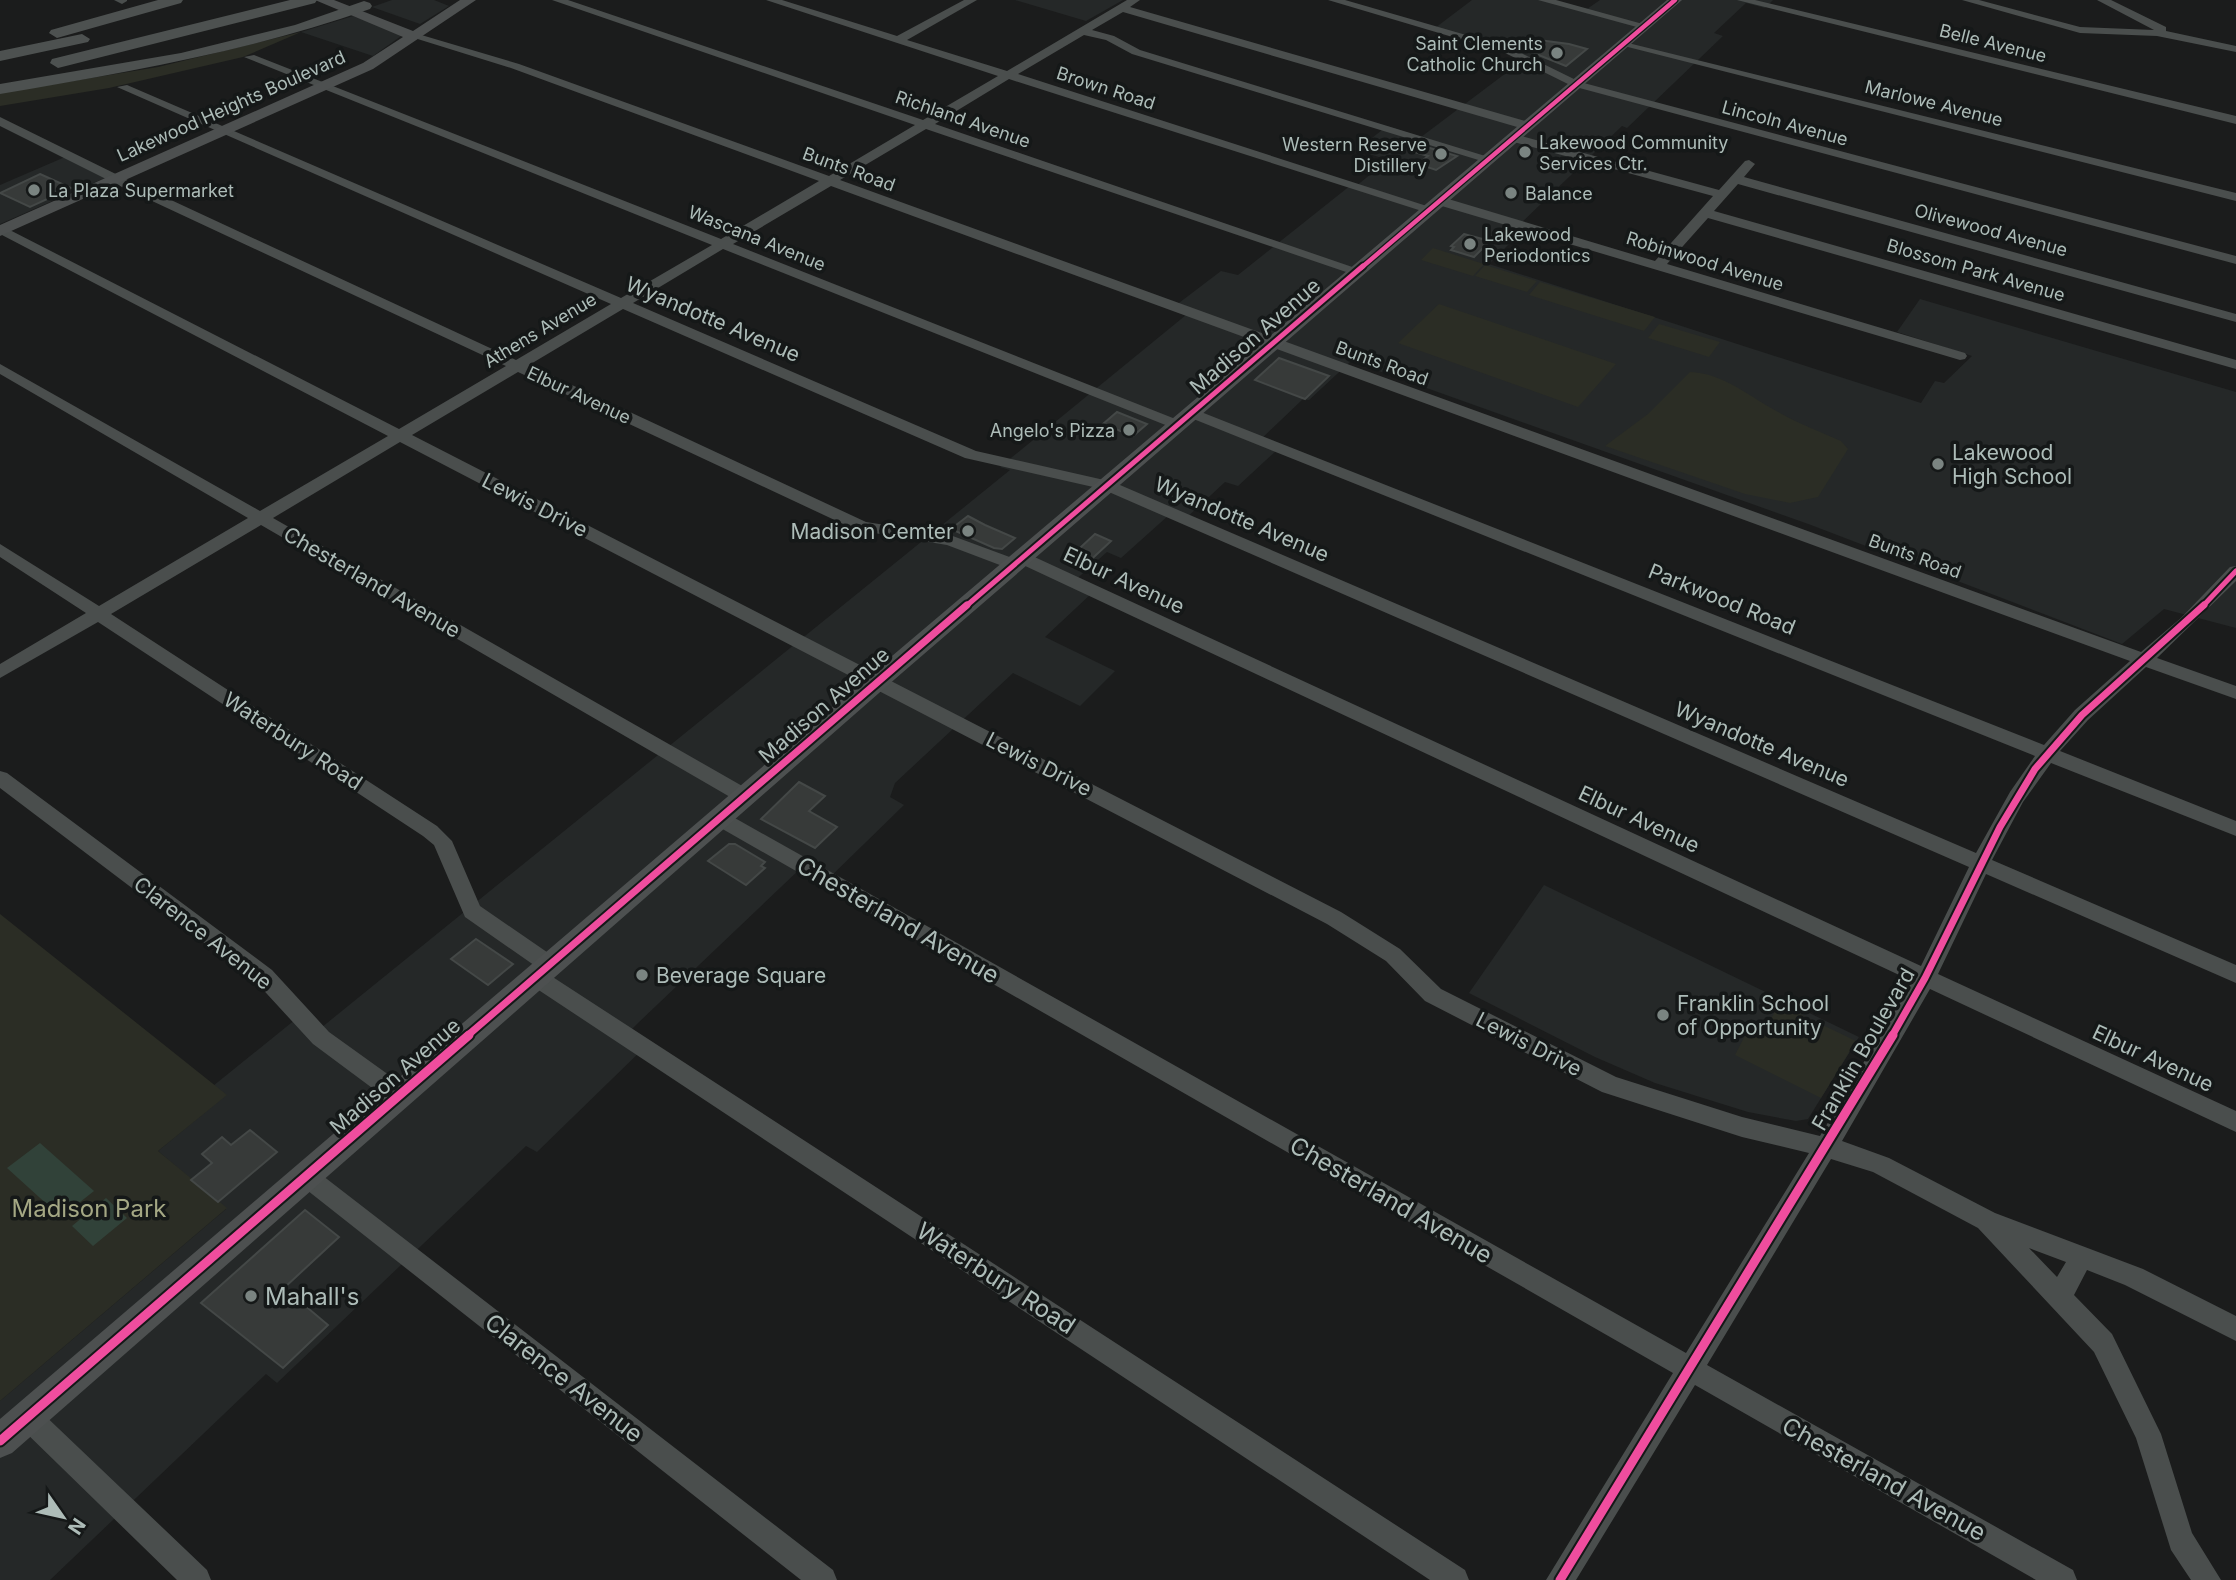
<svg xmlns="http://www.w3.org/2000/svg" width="2236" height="1580" font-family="Inter,sans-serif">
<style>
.built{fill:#252828}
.green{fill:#2b2d25}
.water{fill:#314239}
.building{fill:#373a39;stroke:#444847;stroke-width:2}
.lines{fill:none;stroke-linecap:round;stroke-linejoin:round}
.minor{fill:#4a4e4d;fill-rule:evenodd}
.major{fill:#4d5050;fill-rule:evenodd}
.highway{fill:#4d5150;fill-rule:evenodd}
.cycleway-far3-casing{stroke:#151818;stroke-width:7}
.cycleway-far2-casing{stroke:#151818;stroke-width:9}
.cycleway-far1-casing{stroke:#151818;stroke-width:11}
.cycleway-casing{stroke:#151818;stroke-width:13}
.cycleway-far3{stroke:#ef4d9e;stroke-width:4.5}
.cycleway-far2{stroke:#ef4d9e;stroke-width:5}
.cycleway-far1{stroke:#ef4d9e;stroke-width:7}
.cycleway{stroke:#ef4d9e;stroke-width:9}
.poi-dot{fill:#7a8481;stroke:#151818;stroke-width:2.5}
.labels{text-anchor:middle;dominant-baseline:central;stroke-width:7;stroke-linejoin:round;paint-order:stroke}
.far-poi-label{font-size:18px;fill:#adbcb8;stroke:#151818;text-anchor:start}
.far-street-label{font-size:18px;fill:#adbcb8;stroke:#151818}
.street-label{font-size:21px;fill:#adbcb8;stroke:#151818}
.poi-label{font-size:21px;fill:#adbcb8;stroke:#151818;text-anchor:start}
.near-street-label{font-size:24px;fill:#adbcb8;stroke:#151818}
.near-park-label{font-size:24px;fill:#a4a784;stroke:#151818}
.near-poi-label{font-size:24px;fill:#adbcb8;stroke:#151818;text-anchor:start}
</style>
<rect width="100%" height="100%" fill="#1b1c1c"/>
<path class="built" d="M 392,0 L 434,0 L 449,6 L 420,24 L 372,7 Z
M 1015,0 L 1123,0 L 1086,21 Z
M 1472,0 L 1551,0 L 1587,9 L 1600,0 L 1773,0 L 1765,8 L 1746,3 L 1714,33 L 1723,36 L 1627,128 L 1622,126 L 1517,227 L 1524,229 L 1489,264 L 1921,403 L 1935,381 L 1944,383 L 1972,356 L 1897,332 L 1920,299 L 2236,392 L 2236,628 L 2164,609 L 2122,644 L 1811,525 L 1351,361 L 1309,400 L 1303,399 L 1259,441 L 1278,449 L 1238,486 L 1225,482 L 1183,521 L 1169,515 L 1121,558 L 1107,552 L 1072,583 L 1092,593 L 1045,637 L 1115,671 L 1080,706 L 1013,673 L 895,783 L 890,797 L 904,805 L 825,882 L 801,868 L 638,1023 L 629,1032 L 648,1044 L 537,1152 L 526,1146 L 277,1383 L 266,1374 L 50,1580 L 0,1580 L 0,1401 L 226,1209 L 158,1151 L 226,1095 L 213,1086 L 296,1019 L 311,1036 L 1010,470 L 1000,467 L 1186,315 L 1171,309 L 1221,271 L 1238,275 L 1346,189 L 1351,185 L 1355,187 L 1388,160 L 1357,150 L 1387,126 L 1421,137 L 1522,61 L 1503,50 L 1435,28 Z
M 353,16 L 404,34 L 373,56 L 301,32 Z
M 65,157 L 107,177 L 0,224 L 0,185 Z
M 1544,885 L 1859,1037 L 1808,1119 L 1796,1121 L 1748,1112 L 1655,1083 L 1595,1057 L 1469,993 Z"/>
<path class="green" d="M 301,32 L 243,57 L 109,88 L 0,106 L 0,93 L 158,67 Z
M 1433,248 L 1484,264 L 1473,276 L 1421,260 Z
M 1485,265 L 1537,281 L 1527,292 L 1475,276 Z
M 1540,282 L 1655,317 L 1644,331 L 1529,295 Z
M 1439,304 L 1616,364 L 1578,407 L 1398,343 Z
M 1659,324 L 1720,342 L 1709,357 L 1648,338 Z
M 1690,372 C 1724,373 1751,398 1780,413 C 1799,424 1821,432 1841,441 L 1848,449 L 1818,497 L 1790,503 L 1745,494 L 1605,446 L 1648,414 Z
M 0,914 L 227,1095 L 158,1151 L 227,1208 L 0,1401 Z
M 1779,1004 L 1856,1041 L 1821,1098 L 1735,1055 L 1750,1026 L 1764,1032 Z"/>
<path class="water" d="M 40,1143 L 94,1191 L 61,1217 L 7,1168 Z
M 106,1198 L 127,1218 L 93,1246 L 72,1226 Z"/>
<path class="building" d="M 1531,39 L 1569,44 L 1587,49 L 1566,66 L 1521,48 Z
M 1423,146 L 1457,156 L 1436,170 L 1418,164 L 1428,156 L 1415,152 Z
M 40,174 L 71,188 L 30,207 L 0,193 Z
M 1464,234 L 1490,241 L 1474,257 L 1451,250 L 1454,247 L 1451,246 Z
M 1279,358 L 1329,376 L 1305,399 L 1255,380 Z
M 1117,412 L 1147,424 L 1133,436 L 1103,424 Z
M 968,516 L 985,525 L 1015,538 L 1002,549 L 994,548 L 951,529 Z
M 1095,534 L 1111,541 L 1082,568 L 1066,561 Z
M 799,782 L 825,796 L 809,811 L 837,827 L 815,848 L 761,819 Z
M 729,844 L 735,844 L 765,862 L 761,866 L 765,868 L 746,885 L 708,861 Z
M 476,939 L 513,964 L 488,985 L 451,959 Z
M 250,1130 L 277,1152 L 218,1202 L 191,1180 L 212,1163 L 202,1154 L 222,1137 L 231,1145 Z
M 305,1210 L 339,1237 L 284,1288 L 328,1325 L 283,1368 L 201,1303 Z"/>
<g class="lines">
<path class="minor" d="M 114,0 L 127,0 L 127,1 L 122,4 Z
M 552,0 L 568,0 L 923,120 L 998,76 L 766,0 L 782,0 L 897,36 L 964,0 L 977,0 L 907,40 L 1007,71 L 1127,0 L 1140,0 L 1130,7 L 1532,123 L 1532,129 L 1524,129 L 1123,12 L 1092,30 L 1114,36 L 1140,50 L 1495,159 L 1489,163 L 1485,162 L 1132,54 L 1106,40 L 1084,35 L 1018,74 L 1436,209 L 1435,212 L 1425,212 L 1009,79 L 935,124 L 1364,271 L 1362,274 L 1352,274 L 926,129 L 840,180 L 2141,652 L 2181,618 L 2230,567 L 2236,566 L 2236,581 L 2157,658 L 2236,686 L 2236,699 L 2146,667 L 2088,720 L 2060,751 L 2236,821 L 2236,836 L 2051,763 L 2023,802 L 1992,860 L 2236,965 L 2236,983 L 1986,874 L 1938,974 L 2236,1111 L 2236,1132 L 1930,989 L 1842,1141 L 1889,1158 L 1995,1213 L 2143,1269 L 2236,1316 L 2236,1341 L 2125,1285 L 2087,1270 L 2074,1295 L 2112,1334 L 2161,1434 L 2192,1533 L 2221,1580 L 2191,1580 L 2171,1550 L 2136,1438 L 2094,1352 L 1978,1228 L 1873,1172 L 1831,1159 L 1707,1365 L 2073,1570 L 2077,1580 L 2036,1580 L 1695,1385 L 1576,1580 L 1546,1580 L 1673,1373 L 712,823 L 709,818 L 712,813 L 719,811 L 726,813 L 1686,1353 L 1809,1153 L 1742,1137 L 1602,1092 L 1425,1001 L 1386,961 L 1327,924 L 400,442 L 273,518 L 751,791 L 754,796 L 751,801 L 737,801 L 261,525 L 111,614 L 437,826 L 452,841 L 480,906 L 557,959 L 561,965 L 557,971 L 545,972 L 1465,1570 L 1469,1580 L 1430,1580 L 528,983 L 525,977 L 528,971 L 536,968 L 541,970 L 465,917 L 434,845 L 423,836 L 98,622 L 0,678 L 0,664 L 86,613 L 0,557 L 0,544 L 99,606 L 248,518 L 0,374 L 0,364 L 260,511 L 388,436 L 0,234 L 0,225 L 399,429 L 506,366 L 120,186 L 0,126 L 0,117 L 128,180 L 516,360 L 611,304 L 117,87 L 127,85 L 621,298 L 712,245 L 244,57 L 254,55 L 721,239 L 819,181 L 511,68 L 408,36 L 418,34 L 519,64 L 829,176 L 915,125 ZM 831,186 L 2130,661 L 2075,710 L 2044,745 L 1196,410 L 1191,408 L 1183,413 L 1186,416 L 2035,756 L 2010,792 L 1976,853 L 1113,482 L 976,451 L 633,303 L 723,249 L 1173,428 L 1183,428 L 1186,425 L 1183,422 L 733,244 ZM 623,309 L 965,458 L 1102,489 L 1969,867 L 1921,966 L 1028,554 L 1016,554 L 1015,559 L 950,535 L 866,522 L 529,365 ZM 518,372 L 856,530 L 947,545 L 1013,570 L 1019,569 L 1021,564 L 1912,981 L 1820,1136 L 1742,1117 L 1616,1077 L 1441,989 L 1400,949 L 1341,912 L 412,435 ZM 2029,1248 L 2066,1262 L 2057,1277 Z
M 1328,0 L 1345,0 L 1511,48 L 1580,82 L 2236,256 L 2236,264 L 1572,86 L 1503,52 Z
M 1538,0 L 1556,0 L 1650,26 L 1644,29 Z
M 1737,0 L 1755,0 L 2236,116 L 2236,124 Z
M 1962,0 L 1979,0 L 2080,27 L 2154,30 L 2097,0 L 2111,0 L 2166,27 L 2166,31 L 2236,46 L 2236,52 L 2157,36 L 2080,33 Z
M 1620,41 L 2236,193 L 2236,201 L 1620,45 Z
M 1514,134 L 1719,190 L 1745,161 L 1749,160 L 1755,164 L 1744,177 L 2236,314 L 2236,322 L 1738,184 L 1714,211 L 2236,360 L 2236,369 L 1708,218 L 1667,264 L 1965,353 L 1967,356 L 1965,359 L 1960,360 L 1435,204 L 1435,198 L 1445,198 L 1655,261 L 1713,196 L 1510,141 L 1508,138 Z
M 0,771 L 7,773 L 272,970 L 329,1032 L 407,1088 L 410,1095 L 407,1102 L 399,1105 L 391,1102 L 313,1044 L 256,982 L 0,788 Z
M 306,1166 L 314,1169 L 833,1570 L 837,1580 L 801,1580 L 298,1183 L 294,1176 L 298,1169 Z
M 28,1404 L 37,1408 L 207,1570 L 211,1580 L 177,1580 L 19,1426 L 15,1417 L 19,1408 Z"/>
<path class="major" d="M 315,0 L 334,0 L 413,31 L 460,0 L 476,0 L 373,69 L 0,236 L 0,225 L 363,63 L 403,37 Z
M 1667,0 L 1682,0 L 895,679 L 12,1453 L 0,1458 L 0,1419 L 879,667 Z"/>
<path class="highway" d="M 158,0 L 183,0 L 181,3 L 57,38 L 49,33 L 51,30 Z
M 290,0 L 317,0 L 315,3 L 58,68 L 50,63 L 52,59 Z
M 364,1 L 370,3 L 372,6 L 370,9 C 247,52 127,72 0,94 L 0,84 L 181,53 L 295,25 Z
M 82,34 L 90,39 L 88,42 L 0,61 L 0,51 Z"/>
<defs>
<path id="cycleway-far3" d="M 1361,268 L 1675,0"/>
<path id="cycleway-far2" d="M 965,607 L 1363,266
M 2202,607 L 2236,571"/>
<path id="cycleway-far1" d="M 467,1036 L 967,605
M 1892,1036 L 1925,978 L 2000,827 L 2035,769 L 2082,715 L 2204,605"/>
<path id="cycleway" d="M 0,1441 L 469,1035
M 1560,1580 L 1893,1035"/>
</defs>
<use href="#cycleway-far3" class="cycleway-far3-casing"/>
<use href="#cycleway-far2" class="cycleway-far2-casing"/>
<use href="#cycleway-far1" class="cycleway-far1-casing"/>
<use href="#cycleway" class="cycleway-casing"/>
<use href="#cycleway-far3" class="cycleway-far3"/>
<use href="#cycleway-far2" class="cycleway-far2"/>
<use href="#cycleway-far1" class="cycleway-far1"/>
<use href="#cycleway" class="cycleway"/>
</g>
<g class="poi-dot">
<circle cx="1557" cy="53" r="7"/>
<circle cx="1525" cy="152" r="7"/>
<circle cx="1441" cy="154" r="7"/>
<circle cx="34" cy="190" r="7"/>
<circle cx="1511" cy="193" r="7"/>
<circle cx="1470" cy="244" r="7"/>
<circle cx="1129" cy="430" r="7"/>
<circle cx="1938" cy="464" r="7"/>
<circle cx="968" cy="531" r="7"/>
<circle cx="642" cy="975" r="7"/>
<circle cx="1663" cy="1015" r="7"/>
<circle cx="251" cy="1296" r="7"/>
</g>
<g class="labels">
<g class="far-poi-label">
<text x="1543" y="43" text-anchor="end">Saint Clements<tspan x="1543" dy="21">Catholic Church</tspan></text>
<text x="1539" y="142">Lakewood Community<tspan x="1539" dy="21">Services Ctr.</tspan></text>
<text x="1427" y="144" text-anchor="end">Western Reserve<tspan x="1427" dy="21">Distillery</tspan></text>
<text x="48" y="190">La Plaza Supermarket</text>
<text x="1525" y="193">Balance</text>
<text x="1484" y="234">Lakewood<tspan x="1484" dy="21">Periodontics</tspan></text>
<text x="1115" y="430" text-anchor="end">Angelo's Pizza</text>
</g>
<g class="far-street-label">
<text transform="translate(1993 43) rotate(14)">Belle Avenue</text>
<text transform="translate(1106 88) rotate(18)">Brown Road</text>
<text transform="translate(1934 103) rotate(14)">Marlowe Avenue</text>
<text transform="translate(231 106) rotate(-24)">Lakewood Heights Boulevard</text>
<text transform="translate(963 119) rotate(19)">Richland Avenue</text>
<text transform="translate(1785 123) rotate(15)">Lincoln Avenue</text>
<text transform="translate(849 169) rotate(20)">Bunts Road</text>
<text transform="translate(1991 230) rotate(15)">Olivewood Avenue</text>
<text transform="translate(757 238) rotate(22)">Wascana Avenue</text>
<text transform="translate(1705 261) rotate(17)">Robinwood Avenue</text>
<text transform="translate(1976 270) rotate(16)">Blossom Park Avenue</text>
<text transform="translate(540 330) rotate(-31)">Athens Avenue</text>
<text transform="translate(1382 363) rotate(20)">Bunts Road</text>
<text transform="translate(579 395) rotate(25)">Elbur Avenue</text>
<text transform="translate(1915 556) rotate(20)">Bunts Road</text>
</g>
<g class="street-label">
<text transform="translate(713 319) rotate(23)">Wyandotte Avenue</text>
<text transform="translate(1255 336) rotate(-41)">Madison Avenue</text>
<text transform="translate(535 505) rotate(27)">Lewis Drive</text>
<text transform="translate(1242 519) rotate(23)">Wyandotte Avenue</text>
<text transform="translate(1124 580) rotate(25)">Elbur Avenue</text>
<text transform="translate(372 582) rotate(30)">Chesterland Avenue</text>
<text transform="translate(1722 599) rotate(22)">Parkwood Road</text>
<text transform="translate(824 705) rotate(-41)">Madison Avenue</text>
<text transform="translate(293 741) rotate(33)">Waterbury Road</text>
<text transform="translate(1762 744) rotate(23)">Wyandotte Avenue</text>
<text transform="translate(1039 764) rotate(27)">Lewis Drive</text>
<text transform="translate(1639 819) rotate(25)">Elbur Avenue</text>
<text transform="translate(203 933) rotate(38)">Clarence Avenue</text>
<text transform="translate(1529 1044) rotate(27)">Lewis Drive</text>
<text transform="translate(1863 1049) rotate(-60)">Franklin Boulevard</text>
<text transform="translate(2153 1058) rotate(25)">Elbur Avenue</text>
<text transform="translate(395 1076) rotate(-41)">Madison Avenue</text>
</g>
<g class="poi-label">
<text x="1952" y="452">Lakewood<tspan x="1952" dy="24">High School</tspan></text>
<text x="954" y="531" text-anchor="end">Madison Cemter</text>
<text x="656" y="975">Beverage Square</text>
<text x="1677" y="1003">Franklin School<tspan x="1677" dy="24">of Opportunity</tspan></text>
</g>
<g class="near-street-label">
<text transform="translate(898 920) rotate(30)">Chesterland Avenue</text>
<text transform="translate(1391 1200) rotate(30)">Chesterland Avenue</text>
<text transform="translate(996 1278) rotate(33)">Waterbury Road</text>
<text transform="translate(564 1378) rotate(38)">Clarence Avenue</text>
<text transform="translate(1884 1479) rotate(29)">Chesterland Avenue</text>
</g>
<g class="near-park-label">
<text x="89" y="1208">Madison Park</text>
</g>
<g class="near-poi-label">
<text x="265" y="1296">Mahall's</text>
</g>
</g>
<g transform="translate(63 1517) rotate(124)" stroke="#151818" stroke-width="5" paint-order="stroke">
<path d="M0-5L12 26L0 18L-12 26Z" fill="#adbcb8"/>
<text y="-10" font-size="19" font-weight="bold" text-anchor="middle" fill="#adbcb8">N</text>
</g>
</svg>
